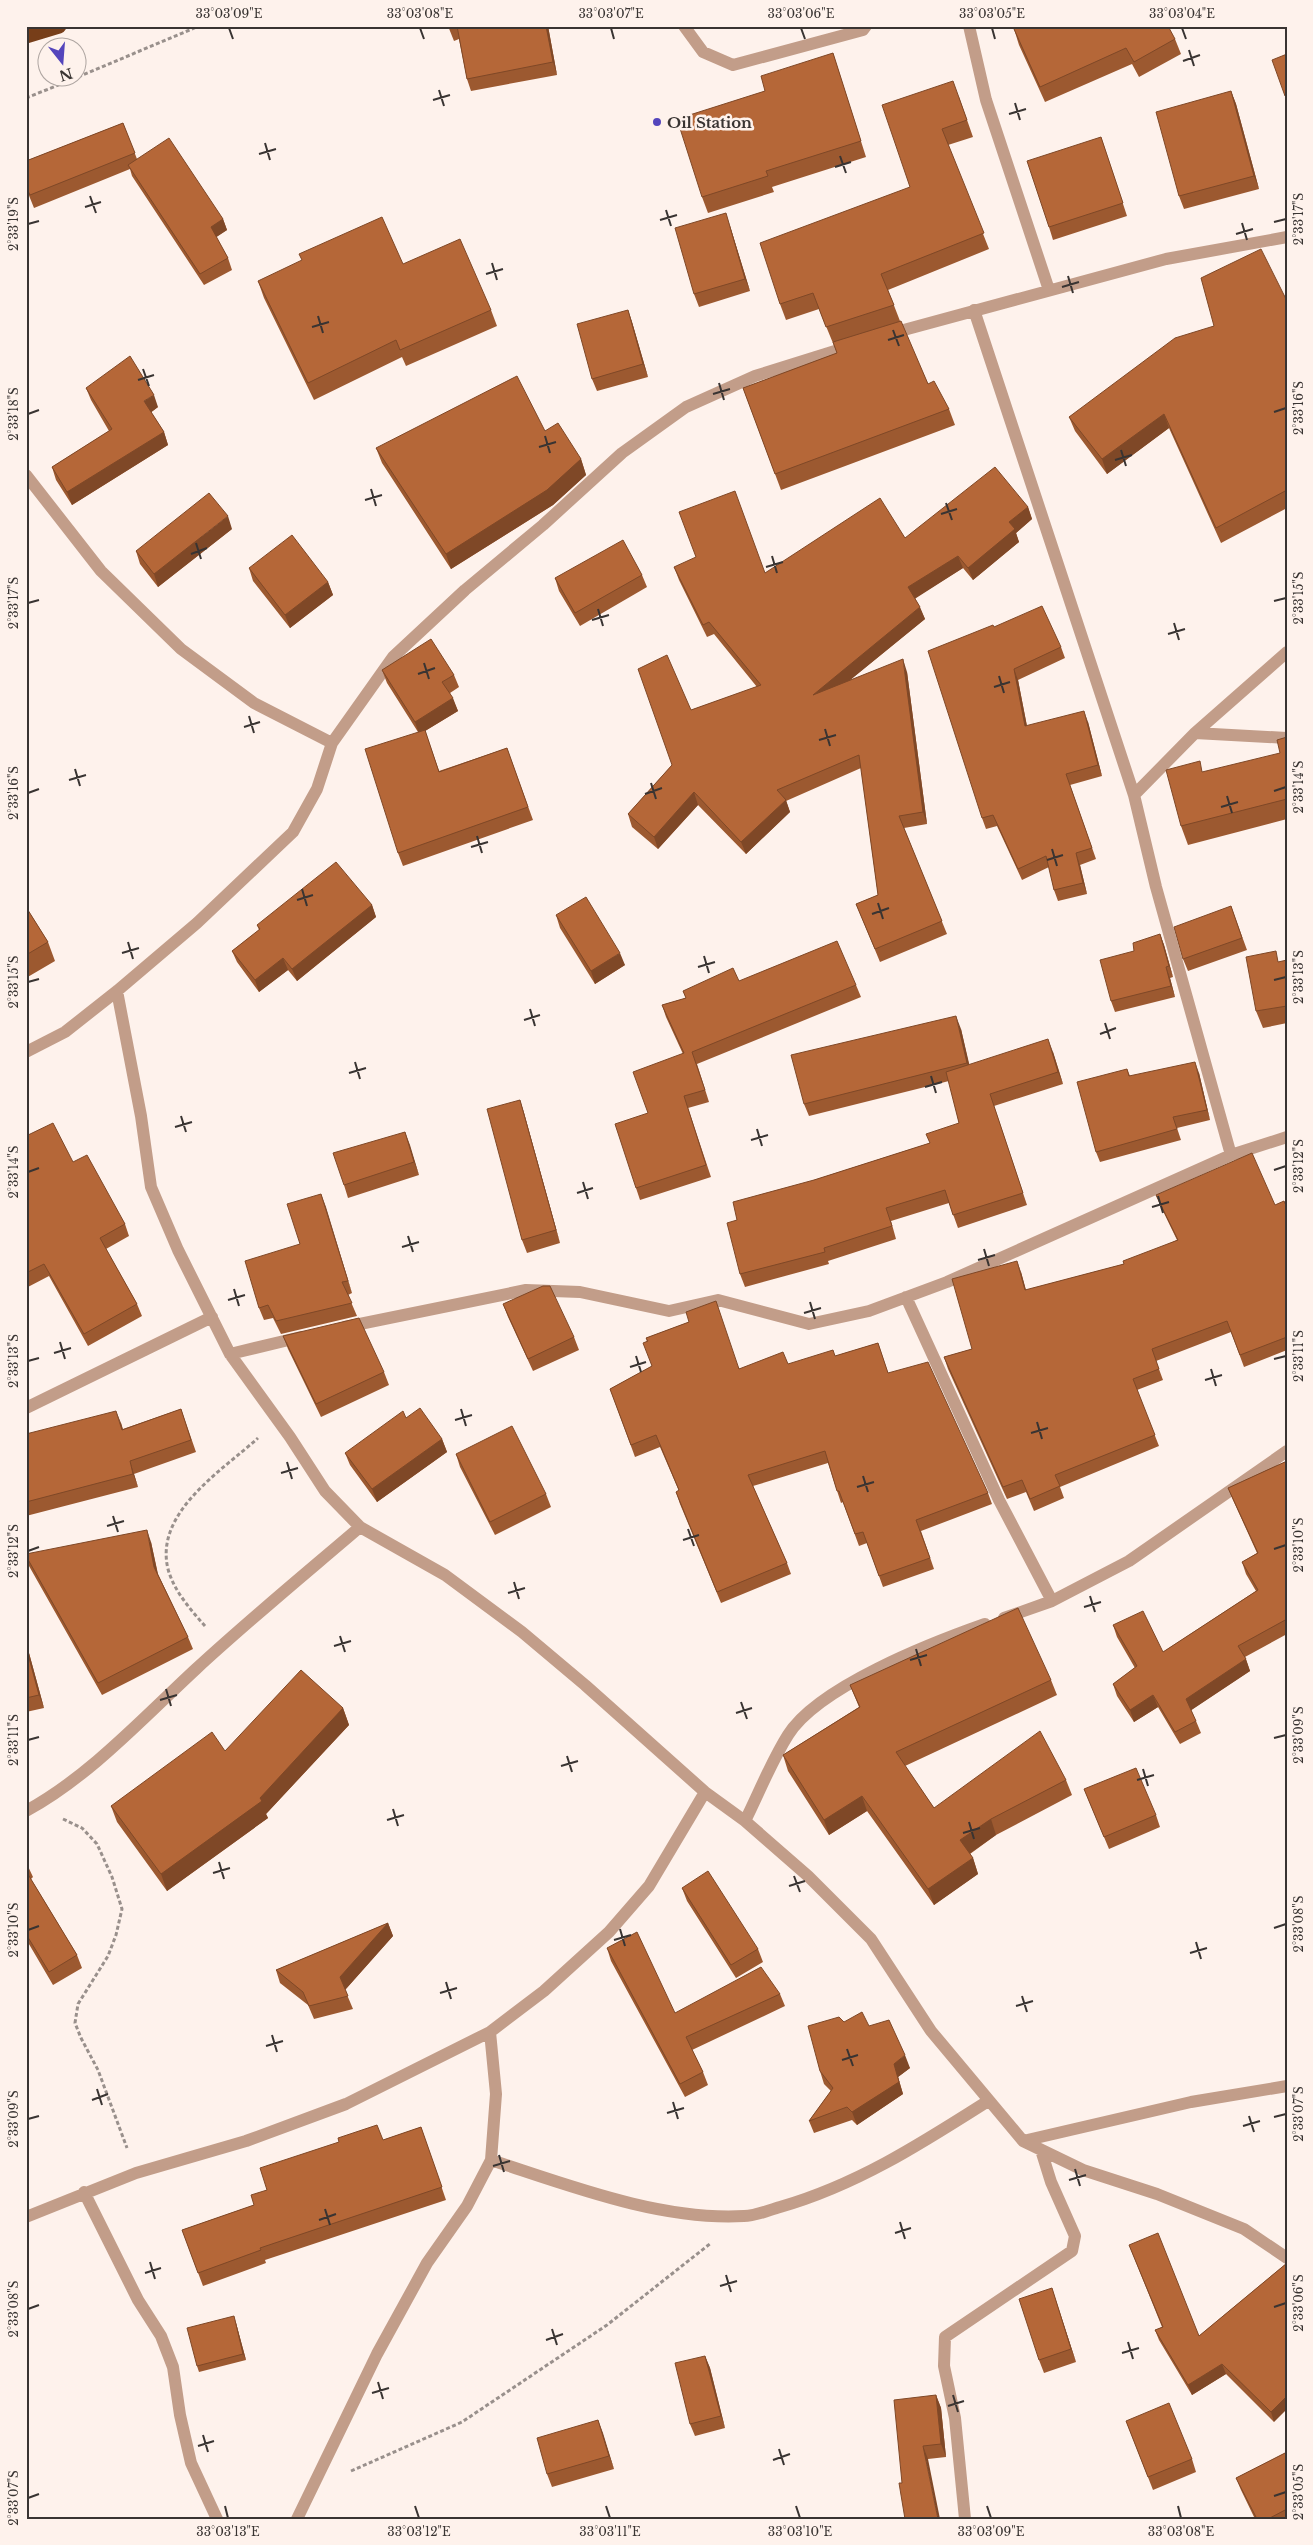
<svg xmlns="http://www.w3.org/2000/svg" width="1313" height="2545" font-family="'Libre Baskerville',serif">
<style>
.lines{fill:none;stroke-linecap:round;stroke-linejoin:round}
.path{stroke:#99908c;stroke-width:3;stroke-dasharray:4 2.5;stroke-linecap:butt}
.minor{stroke:#c29d89;stroke-width:12}
.highway{stroke:#773e19;stroke-width:15}
.wall{fill:#9c5930}
.shaded-wall{fill:#7f4827}
.building{fill:#b56738;stroke:#7f4827}
.ticks{fill:none;stroke:#393432;stroke-width:2}
.poi-dot{fill:#5445bc;stroke:#fef2ec;stroke-width:2}
.labels{text-anchor:middle;dominant-baseline:central;stroke-width:5;stroke-linejoin:round;paint-order:stroke}
.poi-label{font-size:15px;font-weight:bold;fill:#393432;stroke:#fef2ec;text-anchor:start}
.neatline{fill:none;stroke:#393432;stroke-width:2}
.ticks-label{font-size:12px;text-anchor:middle;fill:#393432}
</style>
<rect width="100%" height="100%" fill="#fef2ec"/>
<g class="lines">
<path class="path" d="M 78,77 L 199,26
M 26,98 L 76,78
M 205,1626 C 190,1609 174,1591 168,1569 C 154,1512 223,1470 258,1438
M 63,1819 L 82,1828 L 97,1844 L 112,1877 L 122,1909 L 116,1935 L 108,1956 L 78,2004 L 75,2023 L 81,2038 L 98,2070 L 127,2148
M 351,2471 L 462,2422 L 607,2325 L 711,2243"/>
<path class="minor" d="M 684,26 L 703,52 L 733,65 L 863,30 L 866,26
M 969,26 L 986,100 L 1049,290
M 974,310 L 1134,795 L 1156,887 L 1231,1155
M 889,334 L 1166,259 L 1287,237
M 26,475 L 101,571 L 181,649 L 254,703 L 332,743
M 1195,733 L 1287,738
M 1134,795 L 1195,733 L 1287,652
M 117,991 L 141,1116 L 151,1187 L 178,1250 L 230,1354 L 290,1437 L 325,1491 L 360,1527 L 445,1575 L 522,1632 L 585,1685 L 705,1792 L 745,1821 L 808,1876 L 871,1939 L 931,2031 L 1023,2141 L 1083,2170 L 1157,2194 L 1244,2229 L 1287,2258
M 26,1052 L 65,1032 L 117,991 L 197,923 L 293,832 L 317,789 L 332,743 L 393,657 L 465,590 L 543,525 L 622,453 L 686,407 L 755,376 L 851,346
M 906,1297 L 999,1500 L 1052,1601
M 345,1327 L 526,1290 L 580,1292 L 669,1311 L 718,1300 L 809,1324 L 869,1311 L 947,1282 L 1231,1155 L 1287,1137
M 230,1354 L 301,1337
M 26,1408 L 212,1317
M 1004,1618 L 1052,1601 L 1129,1561 L 1287,1451
M 26,1811 C 89,1777 144,1717 196,1669 C 249,1620 305,1574 360,1527
M 745,1821 C 759,1793 771,1762 788,1735 C 818,1687 931,1643 985,1624
M 1023,2141 L 1191,2102 L 1287,2086
M 491,2160 C 568,2185 661,2221 744,2216 C 756,2216 769,2210 780,2207 C 857,2185 922,2143 988,2101
M 84,2192 L 138,2300 L 161,2336 L 173,2367 L 180,2415 L 191,2463 L 217,2519
M 26,2217 L 136,2173 L 246,2141 L 346,2104 L 490,2032 L 544,1991 L 609,1932 L 649,1886 L 705,1792
M 297,2519 L 377,2354 L 427,2263 L 467,2206 L 491,2160 L 496,2094 L 490,2032
M 965,2519 L 955,2418 L 944,2366 L 945,2337 L 1072,2251 L 1075,2236 L 1051,2182 L 1041,2150"/>
<path class="highway" d="M 26,36 L 59,26"/>
</g>
<path class="wall" d="M 448,26 L 548,26 L 557,75 L 471,91 L 467,79 L 459,39 L 454,41 Z
M 1014,29 L 1175,39 L 1181,54 L 1139,77 L 1132,64 L 1045,102 L 1019,45 Z
M 833,53 L 866,157 L 772,187 L 774,192 L 708,213 L 702,197 L 765,91 Z
M 1231,91 L 1236,104 L 1259,189 L 1184,209 L 1179,196 Z
M 959,97 L 973,137 L 948,145 L 989,249 L 888,290 L 900,321 L 928,384 L 949,409 L 955,425 L 781,490 L 743,388 L 837,353 L 819,309 L 786,320 L 780,304 L 910,187 Z
M 123,123 L 137,159 L 223,219 L 227,230 L 216,237 L 228,258 L 232,270 L 204,285 L 132,176 L 130,169 L 34,208 L 26,188 L 26,161 Z
M 1101,137 L 1127,216 L 1053,240 L 1049,227 Z
M 730,226 L 750,291 L 699,307 L 694,294 Z
M 403,264 L 491,310 L 497,326 L 406,366 L 402,357 L 314,400 L 264,298 L 258,281 Z
M 1287,301 L 1287,508 L 1221,543 L 1169,428 L 1107,474 L 1075,431 L 1069,417 L 1214,326 Z
M 628,310 L 632,322 L 648,377 L 597,391 L 592,379 Z
M 86,388 L 158,407 L 151,412 L 164,432 L 168,445 L 72,505 L 56,480 L 52,467 L 109,431 L 91,400 Z
M 545,431 L 581,459 L 586,475 L 553,505 L 451,569 L 382,463 L 376,448 Z
M 1028,507 L 1032,519 L 1016,533 L 1019,542 L 973,580 L 963,568 L 915,598 L 925,619 L 850,680 L 907,672 L 927,824 L 904,828 L 947,934 L 880,962 L 856,904 L 878,895 L 861,768 L 786,801 L 790,812 L 746,854 L 698,805 L 658,849 L 632,827 L 628,814 L 672,765 L 691,710 L 757,687 L 714,634 L 707,637 L 679,580 L 674,567 L 765,573 L 905,538 Z
M 232,529 L 158,587 L 140,564 L 136,551 Z
M 249,568 L 328,582 L 333,595 L 290,628 L 253,581 Z
M 642,575 L 647,587 L 580,626 L 559,591 L 555,578 Z
M 994,627 L 1061,647 L 1065,658 L 1018,680 L 1027,726 L 1088,722 L 1102,776 L 1070,785 L 1096,859 L 1080,865 L 1087,894 L 1058,901 L 1054,890 L 1049,867 L 1022,880 L 997,826 L 986,829 L 982,818 Z
M 382,670 L 454,675 L 459,687 L 450,693 L 458,711 L 425,731 L 439,771 L 507,748 L 533,820 L 403,866 L 398,853 L 418,732 L 387,683 Z
M 1287,737 L 1287,819 L 1188,845 L 1181,826 L 1280,753 Z
M 372,905 L 376,917 L 297,981 L 288,970 L 259,992 L 237,962 L 232,951 L 259,930 L 257,925 Z
M 1231,906 L 1247,950 L 1188,971 L 1183,959 Z
M 26,907 L 48,942 L 55,961 L 26,978 Z
M 556,915 L 625,965 L 595,984 L 560,928 Z
M 1160,934 L 1164,945 L 1173,977 L 1170,978 L 1175,997 L 1115,1012 L 1111,1001 L 1134,951 Z
M 1287,960 L 1287,1023 L 1263,1028 L 1256,1011 L 1280,962 Z
M 739,981 L 856,985 L 861,997 L 697,1064 L 709,1102 L 688,1108 L 711,1177 L 640,1200 L 636,1188 L 683,1054 L 666,1017 L 662,1005 L 686,998 L 683,991 Z
M 961,1029 L 969,1065 L 1053,1052 L 1063,1084 L 994,1106 L 1027,1205 L 958,1228 L 949,1203 L 891,1221 L 896,1239 L 828,1261 L 829,1264 L 745,1287 L 740,1274 L 737,1220 L 814,1180 L 930,1143 L 959,1123 L 949,1081 L 809,1116 L 804,1104 Z
M 1127,1069 L 1130,1076 L 1199,1073 L 1210,1120 L 1177,1128 L 1181,1140 L 1100,1162 L 1096,1152 Z
M 520,1100 L 524,1113 L 560,1243 L 527,1253 L 522,1240 Z
M 405,1132 L 419,1175 L 348,1198 L 344,1185 Z
M 26,1136 L 73,1162 L 125,1224 L 129,1236 L 106,1249 L 137,1304 L 142,1316 L 88,1346 L 49,1276 L 26,1288 Z
M 321,1194 L 352,1293 L 348,1295 L 357,1316 L 281,1334 L 273,1318 L 264,1320 L 259,1308 L 300,1244 Z
M 1156,1195 L 1275,1205 L 1287,1208 L 1287,1350 L 1244,1367 L 1231,1332 L 1156,1361 L 1163,1380 L 1137,1390 L 1159,1446 L 1060,1487 L 1064,1498 L 1034,1511 L 1026,1492 L 1007,1499 L 948,1369 L 944,1357 L 972,1349 L 1021,1272 L 1026,1290 L 1124,1264 L 1177,1240 L 1161,1207 Z
M 503,1304 L 574,1337 L 579,1350 L 533,1371 L 508,1317 Z
M 689,1322 L 740,1369 L 788,1364 L 835,1356 L 878,1343 L 888,1373 L 988,1493 L 992,1504 L 921,1531 L 934,1569 L 883,1587 L 867,1543 L 859,1546 L 843,1502 L 841,1503 L 828,1463 L 753,1486 L 787,1563 L 791,1574 L 721,1603 L 680,1504 L 676,1492 L 679,1491 L 660,1447 L 635,1457 L 610,1389 L 652,1366 L 646,1338 Z
M 283,1336 L 384,1372 L 389,1385 L 321,1417 L 288,1349 Z
M 181,1409 L 196,1452 L 134,1474 L 138,1487 L 26,1516 L 26,1434 L 121,1423 L 123,1429 Z
M 442,1439 L 447,1452 L 377,1502 L 350,1465 L 345,1453 Z
M 456,1454 L 546,1494 L 551,1507 L 495,1535 L 460,1467 Z
M 1287,1461 L 1287,1634 L 1245,1657 L 1250,1671 L 1191,1710 L 1196,1721 L 1201,1733 L 1180,1744 L 1158,1707 L 1134,1722 L 1117,1696 L 1113,1684 L 1135,1668 L 1117,1637 L 1113,1625 L 1163,1652 L 1256,1591 L 1246,1574 L 1242,1562 L 1257,1553 L 1233,1500 L 1228,1488 Z
M 151,1542 L 158,1574 L 188,1637 L 193,1649 L 102,1695 L 29,1566 L 26,1557 L 26,1554 Z
M 26,1642 L 44,1708 L 26,1712 Z
M 1051,1680 L 1057,1695 L 905,1766 L 934,1808 L 1066,1780 L 1072,1795 L 996,1835 L 970,1854 L 973,1858 L 978,1874 L 934,1905 L 867,1811 L 829,1835 L 788,1771 L 783,1755 L 859,1707 L 850,1685 Z
M 343,1708 L 349,1725 L 266,1814 L 268,1818 L 167,1891 L 117,1822 L 111,1806 L 225,1751 Z
M 1084,1789 L 1156,1815 L 1160,1827 L 1109,1849 Z
M 26,1862 L 33,1877 L 31,1879 L 77,1955 L 82,1968 L 53,1985 L 26,1939 Z
M 682,1888 L 758,1949 L 763,1962 L 736,1978 L 687,1901 Z
M 388,1923 L 393,1936 L 345,1990 L 353,2009 L 314,2019 L 308,2005 L 280,1983 L 276,1970 Z
M 607,1948 L 675,2013 L 780,1994 L 785,2006 L 692,2050 L 703,2072 L 708,2085 L 685,2097 L 611,1961 Z
M 844,2022 L 869,2026 L 910,2068 L 898,2077 L 903,2094 L 857,2125 L 852,2120 L 814,2133 L 809,2121 L 831,2091 L 824,2084 L 820,2071 Z
M 421,2127 L 446,2200 L 265,2260 L 266,2263 L 203,2286 L 182,2230 L 254,2205 L 267,2190 L 383,2140 Z
M 1129,2245 L 1199,2336 L 1287,2263 L 1274,2422 L 1226,2374 L 1192,2395 L 1159,2340 L 1155,2330 L 1162,2327 Z
M 1052,2288 L 1076,2362 L 1044,2373 L 1039,2360 Z
M 236,2323 L 246,2360 L 199,2372 L 197,2366 Z
M 705,2356 L 710,2368 L 725,2428 L 695,2436 L 690,2424 Z
M 936,2395 L 941,2408 L 946,2457 L 928,2459 L 902,2483 Z
M 598,2420 L 614,2469 L 552,2487 L 547,2474 Z
M 1126,2421 L 1192,2459 L 1196,2472 L 1153,2490 Z
M 1287,2452 L 1287,2519 L 1255,2519 L 1241,2490 L 1236,2478 Z"/>
<path class="shaded-wall" d="M 546,26 L 548,26 L 557,75 L 553,62 Z
M 1231,91 L 1236,104 L 1259,189 L 1254,176 Z
M 726,213 L 750,291 L 745,279 Z
M 223,219 L 227,230 L 215,238 L 211,227 Z
M 628,310 L 632,322 L 648,377 L 643,364 Z
M 154,395 L 158,407 L 149,414 L 144,401 Z
M 1164,414 L 1169,428 L 1107,474 L 1102,459 Z
M 164,432 L 168,445 L 72,505 L 67,492 Z
M 581,459 L 586,475 L 553,505 L 451,569 L 446,554 Z
M 1028,507 L 1032,519 L 1016,533 L 1019,542 L 973,580 L 968,568 L 1009,522 Z
M 228,516 L 232,529 L 158,587 L 154,574 Z
M 958,556 L 963,568 L 913,600 L 908,587 Z
M 328,582 L 333,595 L 290,628 L 285,615 Z
M 920,607 L 925,619 L 817,707 L 813,695 Z
M 903,659 L 907,672 L 927,824 L 923,812 Z
M 1014,669 L 1018,680 L 1029,737 L 1025,726 Z
M 453,698 L 458,711 L 425,731 L 443,784 L 419,734 L 415,722 Z
M 1084,711 L 1088,722 L 1102,776 L 1098,765 Z
M 694,792 L 698,805 L 658,849 L 654,837 Z
M 786,800 L 790,812 L 746,854 L 741,842 Z
M 1076,853 L 1080,865 L 1087,894 L 1083,883 Z
M 372,905 L 376,917 L 297,981 L 292,969 Z
M 1160,934 L 1164,945 L 1173,977 L 1169,966 Z
M 620,953 L 625,965 L 595,984 L 591,971 Z
M 283,958 L 288,970 L 259,992 L 255,980 Z
M 1166,967 L 1170,978 L 1175,997 L 1171,986 Z
M 956,1016 L 961,1029 L 972,1076 L 967,1063 Z
M 1048,1039 L 1053,1052 L 1063,1084 L 1058,1072 Z
M 1195,1062 L 1199,1073 L 1210,1120 L 1207,1110 Z
M 520,1100 L 524,1113 L 560,1243 L 556,1230 Z
M 405,1132 L 410,1145 L 419,1175 L 414,1162 Z
M 321,1194 L 326,1207 L 352,1293 L 348,1281 Z
M 1017,1261 L 1021,1272 L 1029,1302 L 1025,1290 Z
M 116,1411 L 121,1423 L 126,1443 L 122,1430 Z
M 442,1439 L 447,1452 L 377,1502 L 372,1489 Z
M 130,1461 L 138,1487 L 133,1474 Z
M 147,1530 L 151,1542 L 159,1580 L 154,1567 Z
M 26,1642 L 44,1708 L 39,1695 L 26,1647 Z
M 1246,1659 L 1250,1671 L 1190,1711 L 1186,1699 Z
M 1153,1695 L 1158,1707 L 1134,1722 L 1130,1710 Z
M 343,1708 L 349,1725 L 266,1814 L 268,1818 L 167,1891 L 161,1874 L 260,1798 Z
M 862,1796 L 867,1811 L 829,1835 L 824,1820 Z
M 991,1819 L 996,1835 L 966,1856 L 960,1840 Z
M 973,1858 L 978,1874 L 934,1905 L 928,1889 Z
M 388,1923 L 393,1936 L 345,1990 L 340,1977 Z
M 905,2055 L 910,2068 L 898,2077 L 903,2094 L 857,2125 L 852,2112 L 894,2064 Z
M 1052,2288 L 1056,2301 L 1076,2362 L 1071,2349 Z
M 234,2316 L 236,2323 L 246,2360 L 243,2354 Z
M 705,2356 L 710,2368 L 725,2428 L 721,2416 Z
M 1222,2364 L 1226,2374 L 1192,2395 L 1188,2385 Z
M 936,2395 L 941,2408 L 946,2457 L 941,2444 Z
M 1287,2396 L 1287,2409 L 1274,2422 L 1271,2412 Z
M 598,2420 L 603,2433 L 614,2469 L 609,2456 Z
M 923,2446 L 928,2459 L 940,2519 L 938,2519 Z"/>
<path class="building" d="M 457,26 L 546,26 L 553,62 L 467,79 Z
M 1020,26 L 1168,26 L 1175,39 L 1134,62 L 1126,48 L 1040,87 L 1014,29 Z
M 833,53 L 861,141 L 766,171 L 768,176 L 702,197 L 677,119 L 765,91 L 761,76 Z
M 1287,54 L 1287,95 L 1285,96 L 1272,60 Z
M 953,81 L 967,120 L 942,129 L 984,233 L 881,274 L 894,305 L 826,327 L 813,293 L 780,304 L 760,243 L 910,187 L 882,105 Z
M 1231,91 L 1254,176 L 1179,196 L 1156,112 Z
M 123,123 L 135,153 L 30,195 L 26,187 L 26,161 Z
M 1101,137 L 1123,203 L 1049,227 L 1027,161 Z
M 169,138 L 223,219 L 211,227 L 228,258 L 200,274 L 128,165 Z
M 726,213 L 745,279 L 694,294 L 675,228 Z
M 382,217 L 403,264 L 460,239 L 491,310 L 400,350 L 396,340 L 308,383 L 258,281 L 302,260 L 299,254 Z
M 1261,249 L 1287,301 L 1287,490 L 1216,528 L 1164,414 L 1102,459 L 1069,417 L 1175,338 L 1214,326 L 1201,278 Z
M 628,310 L 643,364 L 592,379 L 577,324 Z
M 901,321 L 928,384 L 934,381 L 949,409 L 775,474 L 743,388 L 837,353 L 833,342 Z
M 130,356 L 154,395 L 144,401 L 164,432 L 67,492 L 52,467 L 112,429 L 86,388 Z
M 517,376 L 545,431 L 558,423 L 581,459 L 547,490 L 446,554 L 376,448 Z
M 995,467 L 1028,507 L 1009,522 L 1015,529 L 968,568 L 958,556 L 908,587 L 920,607 L 813,695 L 903,659 L 923,812 L 899,816 L 942,921 L 875,949 L 856,904 L 878,895 L 859,755 L 777,790 L 786,800 L 741,842 L 694,792 L 654,837 L 628,814 L 672,765 L 638,669 L 667,655 L 691,710 L 761,685 L 709,622 L 703,625 L 674,567 L 696,557 L 679,512 L 735,491 L 765,573 L 880,498 L 905,538 Z
M 209,493 L 228,516 L 154,574 L 136,551 Z
M 292,535 L 328,582 L 285,615 L 249,568 Z
M 623,540 L 642,575 L 575,613 L 555,578 Z
M 1042,606 L 1061,647 L 1014,669 L 1025,726 L 1084,711 L 1098,765 L 1066,774 L 1092,848 L 1076,853 L 1083,883 L 1054,890 L 1046,856 L 1018,869 L 993,815 L 982,818 L 928,651 L 993,625 L 994,627 Z
M 431,639 L 454,675 L 442,682 L 453,698 L 415,722 L 382,670 Z
M 425,730 L 439,772 L 507,748 L 528,807 L 398,853 L 365,749 Z
M 1287,737 L 1287,799 L 1181,826 L 1166,770 L 1200,761 L 1202,772 L 1280,753 L 1277,740 Z
M 336,862 L 372,905 L 292,969 L 283,958 L 255,980 L 232,951 L 260,929 L 257,925 Z
M 586,897 L 620,953 L 591,971 L 556,915 Z
M 1231,906 L 1242,938 L 1183,959 L 1174,927 Z
M 26,907 L 48,942 L 26,955 Z
M 1160,934 L 1169,966 L 1166,967 L 1171,986 L 1111,1001 L 1100,960 L 1134,951 L 1133,943 Z
M 837,941 L 856,985 L 692,1052 L 705,1090 L 684,1096 L 706,1165 L 636,1188 L 615,1124 L 648,1113 L 633,1072 L 684,1053 L 662,1005 L 686,998 L 683,991 L 733,968 L 739,981 Z
M 1276,951 L 1278,962 L 1287,960 L 1287,1006 L 1256,1011 L 1246,957 Z
M 956,1016 L 967,1063 L 804,1104 L 791,1055 Z
M 1048,1039 L 1058,1072 L 990,1094 L 1023,1193 L 953,1215 L 945,1190 L 886,1208 L 892,1226 L 824,1248 L 825,1252 L 740,1274 L 727,1223 L 737,1220 L 733,1202 L 814,1180 L 930,1143 L 926,1134 L 959,1123 L 946,1072 Z
M 1195,1062 L 1207,1110 L 1173,1117 L 1177,1129 L 1096,1152 L 1077,1082 L 1127,1069 L 1129,1076 Z
M 520,1100 L 556,1230 L 522,1240 L 487,1109 Z
M 53,1123 L 73,1162 L 87,1155 L 125,1224 L 100,1238 L 137,1304 L 84,1334 L 44,1264 L 26,1273 L 26,1136 Z
M 405,1132 L 414,1162 L 344,1185 L 333,1153 Z
M 1252,1153 L 1275,1205 L 1284,1201 L 1287,1208 L 1287,1337 L 1240,1355 L 1227,1321 L 1152,1349 L 1159,1369 L 1133,1379 L 1155,1435 L 1055,1475 L 1060,1486 L 1030,1499 L 1022,1480 L 1003,1487 L 944,1357 L 972,1349 L 952,1279 L 1017,1261 L 1025,1290 L 1124,1264 L 1123,1261 L 1178,1240 L 1156,1195 Z
M 321,1194 L 348,1281 L 342,1282 L 352,1303 L 276,1321 L 268,1305 L 259,1308 L 245,1261 L 300,1244 L 287,1204 Z
M 543,1286 L 550,1286 L 574,1337 L 528,1359 L 503,1304 Z
M 716,1301 L 739,1369 L 783,1352 L 788,1364 L 833,1350 L 835,1356 L 878,1343 L 888,1373 L 928,1362 L 988,1493 L 916,1520 L 930,1558 L 879,1576 L 863,1532 L 855,1534 L 839,1491 L 837,1491 L 825,1451 L 748,1475 L 787,1563 L 717,1592 L 676,1492 L 679,1490 L 656,1435 L 631,1445 L 610,1389 L 652,1366 L 643,1343 L 648,1341 L 646,1338 L 689,1322 L 686,1312 Z
M 359,1318 L 384,1372 L 316,1404 L 283,1336 Z
M 420,1408 L 442,1439 L 372,1489 L 345,1453 L 403,1411 L 406,1418 Z
M 181,1409 L 191,1440 L 130,1461 L 133,1474 L 26,1502 L 26,1434 L 116,1411 L 122,1430 Z
M 512,1426 L 546,1494 L 490,1522 L 456,1454 Z
M 1287,1461 L 1287,1619 L 1238,1646 L 1246,1659 L 1186,1699 L 1196,1721 L 1175,1732 L 1153,1695 L 1130,1710 L 1113,1684 L 1137,1666 L 1113,1625 L 1143,1611 L 1163,1652 L 1258,1590 L 1242,1562 L 1258,1553 L 1228,1488 Z
M 147,1530 L 154,1567 L 188,1637 L 98,1683 L 26,1556 L 26,1554 Z
M 1018,1608 L 1051,1680 L 896,1752 L 934,1808 L 1040,1731 L 1066,1780 L 991,1819 L 960,1840 L 973,1858 L 928,1889 L 862,1796 L 824,1820 L 783,1755 L 860,1707 L 850,1685 Z
M 26,1647 L 39,1695 L 26,1698 Z
M 301,1670 L 343,1708 L 260,1798 L 262,1801 L 161,1874 L 111,1806 L 212,1732 L 225,1751 Z
M 1136,1768 L 1156,1815 L 1104,1837 L 1084,1789 Z
M 26,1871 L 77,1955 L 49,1972 L 26,1934 Z
M 708,1871 L 758,1949 L 731,1965 L 682,1888 Z
M 388,1923 L 340,1977 L 348,1996 L 309,2006 L 303,1992 L 276,1970 Z
M 637,1932 L 675,2013 L 761,1967 L 780,1994 L 686,2037 L 703,2072 L 680,2084 L 607,1948 Z
M 862,2012 L 869,2026 L 889,2020 L 905,2055 L 894,2064 L 899,2082 L 852,2112 L 847,2107 L 809,2121 L 833,2088 L 820,2071 L 808,2026 L 839,2017 L 844,2022 Z
M 377,2125 L 383,2140 L 421,2127 L 442,2187 L 260,2248 L 261,2250 L 198,2273 L 182,2230 L 254,2205 L 251,2195 L 267,2190 L 260,2168 L 339,2142 L 338,2138 Z
M 1158,2233 L 1199,2336 L 1287,2263 L 1287,2396 L 1271,2412 L 1222,2364 L 1188,2385 L 1155,2330 L 1163,2327 L 1129,2245 Z
M 1052,2288 L 1071,2349 L 1039,2360 L 1019,2299 Z
M 234,2316 L 243,2354 L 197,2366 L 187,2328 Z
M 705,2356 L 721,2416 L 690,2424 L 675,2363 Z
M 936,2395 L 941,2444 L 923,2446 L 938,2519 L 905,2519 L 899,2483 L 902,2483 L 894,2400 Z
M 1169,2403 L 1192,2459 L 1148,2477 L 1126,2421 Z
M 598,2420 L 609,2456 L 547,2474 L 537,2438 Z
M 1287,2452 L 1287,2509 L 1268,2519 L 1257,2519 L 1236,2478 Z"/>
<path class="ticks" d="M 229,28 L 233,39M 420,28 L 424,39M 611,28 L 614,39M 801,28 L 805,39M 992,28 L 995,39M 1182,28 L 1186,39M 1189,50 L 1194,66M 1183,61 L 1200,55M 439,90 L 444,106M 433,100 L 450,95M 1015,103 L 1020,120M 1009,114 L 1026,109M 265,143 L 270,160M 259,154 L 276,149M 840,156 L 846,173M 835,167 L 851,162M 90,196 L 96,213M 85,207 L 101,202M 666,210 L 671,226M 660,220 L 677,215M 1274,222 L 1286,219M 1242,223 L 1247,240M 28,224 L 39,221M 1236,234 L 1253,229M 492,263 L 497,280M 486,274 L 503,269M 1068,276 L 1073,293M 1062,287 L 1079,282M 318,316 L 323,333M 312,327 L 329,322M 893,330 L 899,346M 888,340 L 904,335M 143,369 L 149,386M 138,380 L 154,375M 719,383 L 724,400M 713,394 L 730,389M 1274,412 L 1286,408M 28,414 L 39,410M 545,436 L 550,453M 539,447 L 556,442M 1121,450 L 1126,466M 1115,460 L 1132,455M 371,489 L 376,506M 365,500 L 382,495M 946,503 L 952,520M 941,514 L 957,509M 196,543 L 201,559M 191,554 L 207,548M 772,556 L 777,573M 766,567 L 783,562M 1274,601 L 1286,598M 28,603 L 39,600M 598,609 L 603,626M 592,620 L 609,615M 1174,623 L 1179,640M 1168,634 L 1185,629M 424,663 L 429,679M 418,674 L 435,668M 999,676 L 1004,693M 994,687 L 1010,682M 249,716 L 254,733M 244,727 L 260,722M 825,729 L 830,746M 819,740 L 836,735M 75,769 L 80,786M 69,780 L 86,775M 651,783 L 656,799M 1274,791 L 1286,787M 28,793 L 39,789M 645,794 L 662,788M 1227,796 L 1232,813M 1221,807 L 1238,802M 477,836 L 482,853M 471,847 L 488,842M 1052,849 L 1057,866M 1047,860 L 1063,855M 302,889 L 307,906M 297,900 L 313,895M 878,903 L 883,919M 872,914 L 889,908M 128,942 L 133,959M 122,953 L 139,948M 704,956 L 709,973M 698,967 L 715,962M 1274,980 L 1286,977M 28,982 L 39,979M 530,1009 L 535,1026M 524,1020 L 540,1015M 1105,1023 L 1110,1039M 1100,1034 L 1116,1028M 355,1062 L 360,1079M 349,1073 L 366,1068M 931,1076 L 936,1093M 925,1087 L 942,1082M 181,1116 L 186,1132M 175,1127 L 192,1122M 757,1129 L 762,1146M 751,1140 L 768,1135M 1274,1170 L 1286,1166M 28,1172 L 39,1168M 583,1182 L 588,1199M 577,1193 L 593,1188M 1158,1196 L 1163,1213M 1152,1207 L 1169,1202M 408,1236 L 413,1252M 402,1247 L 419,1242M 984,1249 L 989,1266M 978,1260 L 995,1255M 234,1289 L 239,1306M 228,1300 L 245,1295M 810,1302 L 815,1319M 804,1313 L 821,1308M 60,1342 L 65,1359M 54,1353 L 71,1348M 636,1356 L 641,1372M 1274,1359 L 1286,1356M 28,1361 L 39,1358M 630,1367 L 646,1362M 1211,1369 L 1216,1386M 1205,1380 L 1222,1375M 461,1409 L 466,1426M 455,1420 L 472,1415M 1037,1422 L 1042,1439M 1031,1433 L 1048,1428M 287,1462 L 292,1479M 281,1473 L 298,1468M 863,1476 L 868,1492M 857,1487 L 874,1482M 113,1516 L 118,1532M 107,1526 L 124,1521M 688,1529 L 694,1546M 683,1540 L 699,1535M 1274,1549 L 1286,1545M 28,1551 L 39,1547M 514,1582 L 519,1599M 508,1593 L 525,1588M 1090,1596 L 1095,1612M 1084,1607 L 1101,1602M 340,1636 L 345,1652M 334,1646 L 351,1641M 916,1649 L 921,1666M 910,1660 L 927,1655M 166,1689 L 171,1706M 160,1700 L 177,1695M 741,1702 L 747,1719M 736,1713 L 752,1708M 1274,1738 L 1286,1735M 28,1740 L 39,1737M 567,1756 L 572,1772M 561,1766 L 578,1761M 1143,1769 L 1148,1786M 1137,1780 L 1154,1775M 393,1809 L 398,1826M 387,1820 L 404,1815M 969,1822 L 974,1839M 963,1833 L 980,1828M 219,1862 L 224,1879M 213,1873 L 230,1868M 794,1876 L 800,1892M 789,1886 L 805,1881M 1274,1928 L 1286,1924M 620,1929 L 625,1946M 28,1930 L 39,1926M 614,1940 L 631,1935M 1196,1942 L 1201,1959M 1190,1953 L 1207,1948M 446,1982 L 451,1999M 440,1993 L 457,1988M 1022,1996 L 1027,2012M 1016,2006 L 1033,2001M 272,2035 L 277,2052M 266,2046 L 283,2041M 847,2049 L 853,2066M 842,2060 L 858,2055M 97,2089 L 102,2105M 92,2100 L 108,2094M 673,2102 L 678,2119M 667,2113 L 684,2108M 1249,2116 L 1254,2132M 1274,2117 L 1286,2114M 28,2119 L 39,2116M 1243,2126 L 1260,2121M 499,2155 L 504,2172M 493,2166 L 510,2161M 1075,2169 L 1080,2186M 1069,2180 L 1086,2175M 325,2209 L 330,2225M 319,2220 L 336,2214M 900,2222 L 905,2239M 895,2233 L 911,2228M 150,2262 L 155,2279M 145,2273 L 161,2268M 726,2275 L 731,2292M 720,2286 L 737,2281M 1274,2307 L 1286,2303M 28,2309 L 39,2305M 552,2329 L 557,2345M 546,2340 L 563,2334M 1128,2342 L 1133,2359M 1122,2353 L 1139,2348M 378,2382 L 383,2399M 372,2393 L 389,2388M 953,2395 L 958,2412M 948,2406 L 964,2401M 203,2435 L 208,2452M 198,2446 L 214,2441M 779,2449 L 784,2465M 773,2460 L 790,2454M 1274,2496 L 1286,2492M 28,2498 L 39,2494M 225,2506 L 228,2518M 415,2506 L 419,2518M 606,2506 L 610,2518M 796,2506 L 800,2518M 987,2506 L 991,2518M 1178,2506 L 1181,2518"/>
<circle class="poi-dot" cx="657" cy="122" r="5"/>
<g class="labels">
<g class="poi-label">
<text x="667" y="122">Oil Station</text>
</g>
</g>
<rect width="1313" height="2545" fill="none" stroke="#fef2ec" stroke-width="55"/>
<g transform="translate(62 62) rotate(163)"><circle r="24" fill="#fef2ec" stroke="#afa6a2"/>
<path d="M0-4L9 19L0 12L-9 19Z" fill="#5445bc"/>
<text y="-8" font-size="14" font-weight="bold" text-anchor="middle" fill="#393432">N</text>
</g>
<rect x="28" y="28" width="1258" height="2490" class="neatline"/>
<g class="ticks-label">
<text x="229" y="18">33°03'09"E</text>
<text x="420" y="18">33°03'08"E</text>
<text x="611" y="18">33°03'07"E</text>
<text x="801" y="18">33°03'06"E</text>
<text x="992" y="18">33°03'05"E</text>
<text x="1182" y="18">33°03'04"E</text>
<text transform="translate(1299 219) rotate(-90)" y="4">2°33'17"S</text>
<text transform="translate(14 224) rotate(-90)" y="4">2°33'19"S</text>
<text transform="translate(1299 408) rotate(-90)" y="4">2°33'16"S</text>
<text transform="translate(14 414) rotate(-90)" y="4">2°33'18"S</text>
<text transform="translate(1299 598) rotate(-90)" y="4">2°33'15"S</text>
<text transform="translate(14 603) rotate(-90)" y="4">2°33'17"S</text>
<text transform="translate(1299 787) rotate(-90)" y="4">2°33'14"S</text>
<text transform="translate(14 793) rotate(-90)" y="4">2°33'16"S</text>
<text transform="translate(1299 977) rotate(-90)" y="4">2°33'13"S</text>
<text transform="translate(14 982) rotate(-90)" y="4">2°33'15"S</text>
<text transform="translate(1299 1166) rotate(-90)" y="4">2°33'12"S</text>
<text transform="translate(14 1172) rotate(-90)" y="4">2°33'14"S</text>
<text transform="translate(1299 1356) rotate(-90)" y="4">2°33'11"S</text>
<text transform="translate(14 1361) rotate(-90)" y="4">2°33'13"S</text>
<text transform="translate(1299 1545) rotate(-90)" y="4">2°33'10"S</text>
<text transform="translate(14 1551) rotate(-90)" y="4">2°33'12"S</text>
<text transform="translate(1299 1735) rotate(-90)" y="4">2°33'09"S</text>
<text transform="translate(14 1740) rotate(-90)" y="4">2°33'11"S</text>
<text transform="translate(1299 1924) rotate(-90)" y="4">2°33'08"S</text>
<text transform="translate(14 1930) rotate(-90)" y="4">2°33'10"S</text>
<text transform="translate(1299 2114) rotate(-90)" y="4">2°33'07"S</text>
<text transform="translate(14 2119) rotate(-90)" y="4">2°33'09"S</text>
<text transform="translate(1299 2303) rotate(-90)" y="4">2°33'06"S</text>
<text transform="translate(14 2309) rotate(-90)" y="4">2°33'08"S</text>
<text transform="translate(1299 2492) rotate(-90)" y="4">2°33'05"S</text>
<text transform="translate(14 2498) rotate(-90)" y="4">2°33'07"S</text>
<text x="228" y="2536">33°03'13"E</text>
<text x="419" y="2536">33°03'12"E</text>
<text x="610" y="2536">33°03'11"E</text>
<text x="800" y="2536">33°03'10"E</text>
<text x="991" y="2536">33°03'09"E</text>
<text x="1181" y="2536">33°03'08"E</text>
</g>
</svg>
